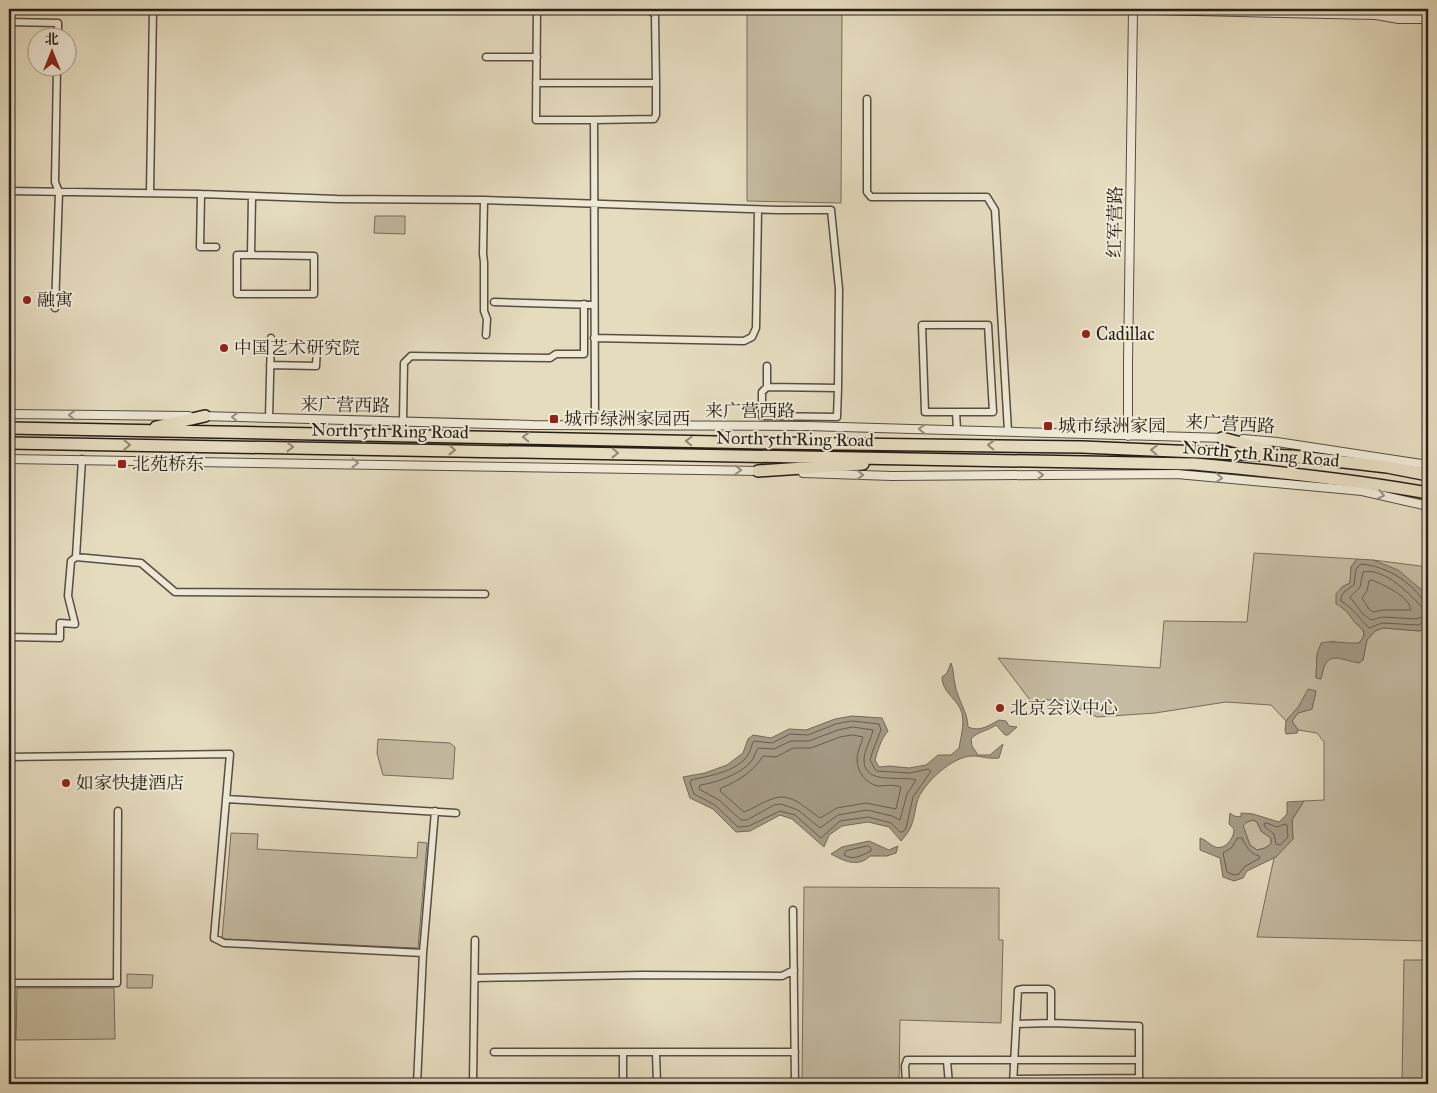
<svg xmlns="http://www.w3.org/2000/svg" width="1437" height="1093" font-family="'IM FELL Great Primer','Noto Serif SC',serif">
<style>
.green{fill:#c5bba2;stroke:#766d5c}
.water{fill:#a59b86;stroke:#736959;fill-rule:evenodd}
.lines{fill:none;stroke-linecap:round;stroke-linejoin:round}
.shore{stroke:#665d4e;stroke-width:1}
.minor-casing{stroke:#574e40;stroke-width:9}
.tertiary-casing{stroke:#574e40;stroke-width:10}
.motorway-casing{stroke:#281f16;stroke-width:14}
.minor{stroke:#eee8d5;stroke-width:6}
.tertiary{stroke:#eee8d5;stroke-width:8}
.motorway{stroke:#e5dbbf;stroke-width:11}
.oneway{stroke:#958e7f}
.oneway2{stroke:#908673}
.poi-dot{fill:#8f2418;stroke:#eee8d5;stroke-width:2}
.labels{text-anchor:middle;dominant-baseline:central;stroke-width:4;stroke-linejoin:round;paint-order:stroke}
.street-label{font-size:18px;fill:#281f16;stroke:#eee8d5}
.poi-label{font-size:18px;fill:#281f16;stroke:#eee8d5;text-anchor:start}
</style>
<rect width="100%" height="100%" fill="#e5dbbf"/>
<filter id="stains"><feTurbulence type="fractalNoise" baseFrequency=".004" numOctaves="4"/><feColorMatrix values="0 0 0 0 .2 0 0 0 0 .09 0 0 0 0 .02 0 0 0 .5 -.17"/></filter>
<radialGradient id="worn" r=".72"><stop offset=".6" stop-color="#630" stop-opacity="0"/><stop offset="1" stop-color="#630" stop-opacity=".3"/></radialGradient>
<path class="green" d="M 747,9 L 842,9 L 841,203 L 747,201 Z
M 375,216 L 405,216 L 405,234 L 374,233 Z
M 1254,553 L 1357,559 L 1351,567 L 1350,583 L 1342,587 L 1336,603 C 1345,610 1347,611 1353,620 C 1359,629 1370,630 1359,643 L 1344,644 L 1331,641 L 1317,654 L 1316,677 L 1321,679 L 1325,662 L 1331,658 L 1340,657 L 1351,661 L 1363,660 L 1367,640 L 1375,631 L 1383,628 L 1420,631 L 1428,625 L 1428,941 L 1257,937 L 1274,858 L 1293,839 L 1292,820 L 1304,801 L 1324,800 L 1324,742 L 1317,733 L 1298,730 L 1292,721 L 1298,713 L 1312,709 L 1316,691 L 1308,690 L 1299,706 L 1286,721 L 1271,705 L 1226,702 L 1155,713 L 1097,717 L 1062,700 L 1030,700 L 998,658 L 1160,668 L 1164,621 L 1247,622 Z
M 1373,560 L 1428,567 L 1428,600 L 1423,591 Z
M 378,739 L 450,743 L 455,747 L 453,779 L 383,775 L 377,753 Z
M 1253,820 L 1257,822 L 1261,831 L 1271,838 L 1271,844 L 1265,848 L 1257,850 L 1250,845 L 1243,826 L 1247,822 Z
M 231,833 L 258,834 L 257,849 L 417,858 L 418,842 L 427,843 L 418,948 L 222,939 Z
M 804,887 L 999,888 L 999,940 L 1003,940 L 1001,1023 L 900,1020 L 899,1084 L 802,1084 Z
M 1404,960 L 1428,960 L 1428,1084 L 1402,1084 Z
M 127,974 L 153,975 L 152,988 L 127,988 Z
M 17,988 L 114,988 L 115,1039 L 16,1040 Z"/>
<path class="water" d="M 1357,559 L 1373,560 L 1398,570 L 1423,591 L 1428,600 L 1428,625 L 1420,631 L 1383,628 L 1375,631 L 1367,640 L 1363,660 L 1359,663 C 1337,659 1326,649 1321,679 L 1316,678 L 1317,654 L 1321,643 C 1334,640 1345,644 1359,643 C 1371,630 1359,628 1353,620 C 1347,611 1346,610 1336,604 L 1336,594 L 1342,587 L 1350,583 L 1351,567 Z
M 951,663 C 954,670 953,677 955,684 C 957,699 968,712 968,727 C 980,732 988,726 999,720 L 1006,721 L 1009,726 L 1017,727 L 1008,735 L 1005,735 L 996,725 C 988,731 978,731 971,739 L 972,746 L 978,755 L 990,755 L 1003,744 L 999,758 C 986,759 982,756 972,756 C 953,756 922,784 917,802 C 913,819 914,827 901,841 L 889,827 L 868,822 L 842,826 L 829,835 L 824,847 L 792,819 L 780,815 L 750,831 L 736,832 L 713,809 L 690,798 L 683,777 L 705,773 L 727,765 L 743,753 L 748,739 L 753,735 L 771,738 L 789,729 L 806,730 L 835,719 L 852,716 L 882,718 L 888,731 C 881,739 878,750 875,760 L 879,767 L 889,766 L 909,768 L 926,765 L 938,755 L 951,755 L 959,748 C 961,736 966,719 960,708 C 954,697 942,691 942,677 L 947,673 Z
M 1308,689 L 1316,691 L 1312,709 L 1298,713 L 1292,721 L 1298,730 L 1297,733 L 1286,734 L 1285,730 L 1286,721 L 1299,706 Z
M 1304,801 L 1292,820 L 1293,839 L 1276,857 L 1247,871 L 1243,878 L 1234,881 L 1223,877 L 1220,858 L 1200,850 L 1200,838 C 1206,840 1208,843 1213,846 C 1224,852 1234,839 1234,829 L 1229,824 L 1230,813 L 1234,816 L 1241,817 L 1241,813 L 1253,814 L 1279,822 L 1287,814 L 1287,802 ZM 1253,820 L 1257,822 L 1261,831 L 1271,838 L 1271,844 L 1265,848 L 1257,850 L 1250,845 L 1243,826 L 1247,822 Z
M 869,841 L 889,850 L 898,846 L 896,853 L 887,856 L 870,856 C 858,868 844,861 831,854 L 842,847 Z"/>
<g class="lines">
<path class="shore" d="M 1372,580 C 1384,585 1409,596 1411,610 L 1383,610 L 1373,612 L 1369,609 L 1362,598 L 1367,591 L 1369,581 Z
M 1428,602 L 1423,600 C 1409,580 1385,566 1361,564 L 1356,569 L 1354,585 L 1345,591 L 1341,597 L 1341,601 C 1353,608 1360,619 1369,628 L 1382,623 L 1418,625 L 1428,621
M 1428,608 C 1419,607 1418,602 1412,597 C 1400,585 1380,568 1363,572 L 1360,587 L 1350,597 L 1363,614 L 1371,620 L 1383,617 L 1416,619 L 1428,615
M 852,721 L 879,724 L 881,730 L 873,750 L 870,760 L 876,771 L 910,773 L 928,769 L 931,771 L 913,797 L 906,828 L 903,832 L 900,832 L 891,823 L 868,817 L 840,821 L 821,838 L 795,815 L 780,811 L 749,826 L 738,827 L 715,805 L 694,794 L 690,783 L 691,780 C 708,776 737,772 748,755 C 751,750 751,745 754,741 L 772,743 L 790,734 L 808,735 L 836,724 Z
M 853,727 L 873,730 C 871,740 864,750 864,760 C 864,786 901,775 916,780 L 907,794 L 900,820 L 892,816 L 867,810 L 838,815 L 820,828 L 798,810 L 781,804 L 774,805 L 747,820 L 741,820 L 719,800 L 699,789 L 700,785 C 716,783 744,773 753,759 C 755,755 756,751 758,748 L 774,749 L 791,741 L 809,741 L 838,730 Z
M 853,735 L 863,737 C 861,744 857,752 857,760 C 857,771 866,784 878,786 C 886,786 893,784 901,787 L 896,809 L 866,803 L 837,808 L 820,818 C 806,809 791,791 772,799 C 762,802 753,809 744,812 L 720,791 L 721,788 C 738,781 753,772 763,756 L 776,757 L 793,748 L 811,748 L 840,737 Z
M 1267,823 L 1277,827 L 1285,824 L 1287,825 L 1288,837 L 1280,845 L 1276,844 L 1274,834 L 1265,827 L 1264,824 Z
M 1238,838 L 1242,838 C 1246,846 1249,853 1259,856 L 1260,858 L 1244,867 L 1239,874 L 1234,875 L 1227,872 L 1223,853 L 1231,848 Z
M 868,846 L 871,848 L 871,851 C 862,855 854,861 844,855 L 846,851 Z"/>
<defs>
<path id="minor" d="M 537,9 L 536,120 L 594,120 L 595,425
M 649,9 L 655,15 L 656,83
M 9,22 L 58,23 L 58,38
M 486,57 L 537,57
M 536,83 L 656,83 L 656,115 L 654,119 L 594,120
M 867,99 L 867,192 L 871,197 L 987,197 L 995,210 L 1008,431
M 9,191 L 201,194 L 337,199 L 484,200 L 777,210 L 831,210 L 839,289 L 838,388 L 767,387 L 767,366
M 150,193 L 153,9
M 201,194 L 200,247 L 216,247
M 484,200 L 483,254 L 484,262 L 484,311 L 487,319 L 486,335
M 251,255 L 314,256 L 314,294 L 237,294 L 237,255 L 251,255 L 252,196
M 494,302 L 594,305
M 55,308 L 59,192 L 55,182 L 57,68
M 922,325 L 988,325 L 993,412 L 925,412 Z
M 594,338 L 744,341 L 752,337 L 756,328 L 758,210
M 270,365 L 316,366 L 317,348 L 270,347
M 767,387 L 762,392 L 762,416 L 837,417 L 838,388
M 956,412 L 957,430
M 269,418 L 271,338
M 403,421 L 404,363 L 411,356 L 550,358 L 556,354 L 584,354 L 584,304
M 82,459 L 76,557 L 141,563 L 175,592 L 485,594
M 9,637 L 60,638 L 60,623 L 75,624 L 68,596 L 71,561 L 76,557
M 9,757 L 230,754 L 214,938 L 224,943 L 423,953
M 226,799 L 456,813
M 793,910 L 795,1084
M 475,978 L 642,975 L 782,976 L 794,970
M 9,983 L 117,983 L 118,811
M 494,1052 L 795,1052
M 623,1053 L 623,1084
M 656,1053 L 657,1084
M 947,1061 L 949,1084
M 1014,1079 L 1139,1078 L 1139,1026 L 1051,1023 L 1016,1024
M 417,1084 L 423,953 L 435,811
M 473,1084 L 475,940
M 906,1084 L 905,1066 L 907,1060 L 1139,1060
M 1013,1084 L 1018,990 L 1023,989 L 1048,989 L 1051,991 L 1051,1023"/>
<path id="tertiary" d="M 1149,9 L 1152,10 L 1376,15 L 1399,19 L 1428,19
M 9,414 L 189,416
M 201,416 L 533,425 L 806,426 L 1226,438
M 1128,436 L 1128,363 L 1133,9
M 1243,439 L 1277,442 L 1428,465
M 9,459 L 761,471
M 803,473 L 892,476 L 1177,474 L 1362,491 L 1428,506"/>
<path id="motorway" d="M 156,427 L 205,416
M 9,428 L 770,443 L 1082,447 L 1292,456 L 1387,467 L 1428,475
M 1222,438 L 1268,450
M 9,443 L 1194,464 C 1272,471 1351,479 1428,493
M 758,471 L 863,464"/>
</defs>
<use href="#minor" class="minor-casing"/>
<use href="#tertiary" class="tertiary-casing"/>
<use href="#motorway" class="motorway-casing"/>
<use href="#minor" class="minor"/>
<use href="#tertiary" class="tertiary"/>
<use href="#motorway" class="motorway"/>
</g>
<defs><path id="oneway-chevron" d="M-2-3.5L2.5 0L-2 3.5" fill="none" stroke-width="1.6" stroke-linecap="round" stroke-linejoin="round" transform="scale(1.25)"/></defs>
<g class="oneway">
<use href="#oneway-chevron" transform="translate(72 415) rotate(-179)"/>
<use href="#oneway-chevron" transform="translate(235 417) rotate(-179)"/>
<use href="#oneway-chevron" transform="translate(922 429) rotate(-178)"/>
<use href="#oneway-chevron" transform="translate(355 463) rotate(1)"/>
<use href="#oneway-chevron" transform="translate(738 470) rotate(2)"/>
<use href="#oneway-chevron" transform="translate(860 475) rotate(2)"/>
<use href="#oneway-chevron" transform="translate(1040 475)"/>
<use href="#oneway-chevron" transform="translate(1219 478) rotate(5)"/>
<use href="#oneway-chevron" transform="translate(1381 495) rotate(13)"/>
</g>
<g class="oneway2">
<use href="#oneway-chevron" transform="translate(526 437) rotate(-179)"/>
<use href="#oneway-chevron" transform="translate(689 441) rotate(-178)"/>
<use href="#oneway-chevron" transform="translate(127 445) rotate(1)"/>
<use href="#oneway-chevron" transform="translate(991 445) rotate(-179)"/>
<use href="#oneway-chevron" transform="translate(290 447) rotate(1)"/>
<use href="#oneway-chevron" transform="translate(452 450) rotate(1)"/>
<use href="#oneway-chevron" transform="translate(1154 450) rotate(-177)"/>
<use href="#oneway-chevron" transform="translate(615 453) rotate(1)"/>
</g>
<g class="poi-dot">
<circle cx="27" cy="300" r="5"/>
<circle cx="1086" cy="334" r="5"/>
<circle cx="224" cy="348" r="5"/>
<rect x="549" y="414" width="10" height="10" rx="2.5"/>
<rect x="1043" y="421" width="10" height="10" rx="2.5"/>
<rect x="117" y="459" width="10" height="10" rx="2.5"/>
<circle cx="1000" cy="708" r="5"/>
<circle cx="66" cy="783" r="5"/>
</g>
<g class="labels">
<g class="street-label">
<text transform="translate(1115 222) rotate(-89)">红军营路</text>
<text transform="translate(345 405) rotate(1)">来广营西路</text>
<text x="750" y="411">来广营西路</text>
<text transform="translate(1230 424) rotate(3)">来广营西路</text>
<text transform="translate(390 431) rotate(1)">North 5th Ring Road</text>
<text transform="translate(795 439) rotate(1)">North 5th Ring Road</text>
<text transform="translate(1261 454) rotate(5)">North 5th Ring Road</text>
</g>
<g class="poi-label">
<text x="37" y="300">融寓</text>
<text x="1096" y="334">Cadillac</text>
<text x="234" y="348">中国艺术研究院</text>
<text x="564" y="419">城市绿洲家园西</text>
<text x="1058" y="426">城市绿洲家园</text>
<text x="132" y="464">北苑桥东</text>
<text x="1010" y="708">北京会议中心</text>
<text x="76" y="783">如家快捷酒店</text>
</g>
</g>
<rect width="1437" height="1093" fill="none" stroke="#e5dbbf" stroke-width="30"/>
<rect x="10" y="10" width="1417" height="1073" fill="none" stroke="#281f16" stroke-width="2.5"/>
<rect x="15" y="15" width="1407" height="1063" fill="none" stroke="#281f16"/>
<g transform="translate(52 52)"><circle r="24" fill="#eee8d5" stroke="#9f9889"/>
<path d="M0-4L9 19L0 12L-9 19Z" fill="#8f2418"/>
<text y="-8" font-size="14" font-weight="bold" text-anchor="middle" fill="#281f16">北</text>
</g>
<rect width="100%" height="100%" filter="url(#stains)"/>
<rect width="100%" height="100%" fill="url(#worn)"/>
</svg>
